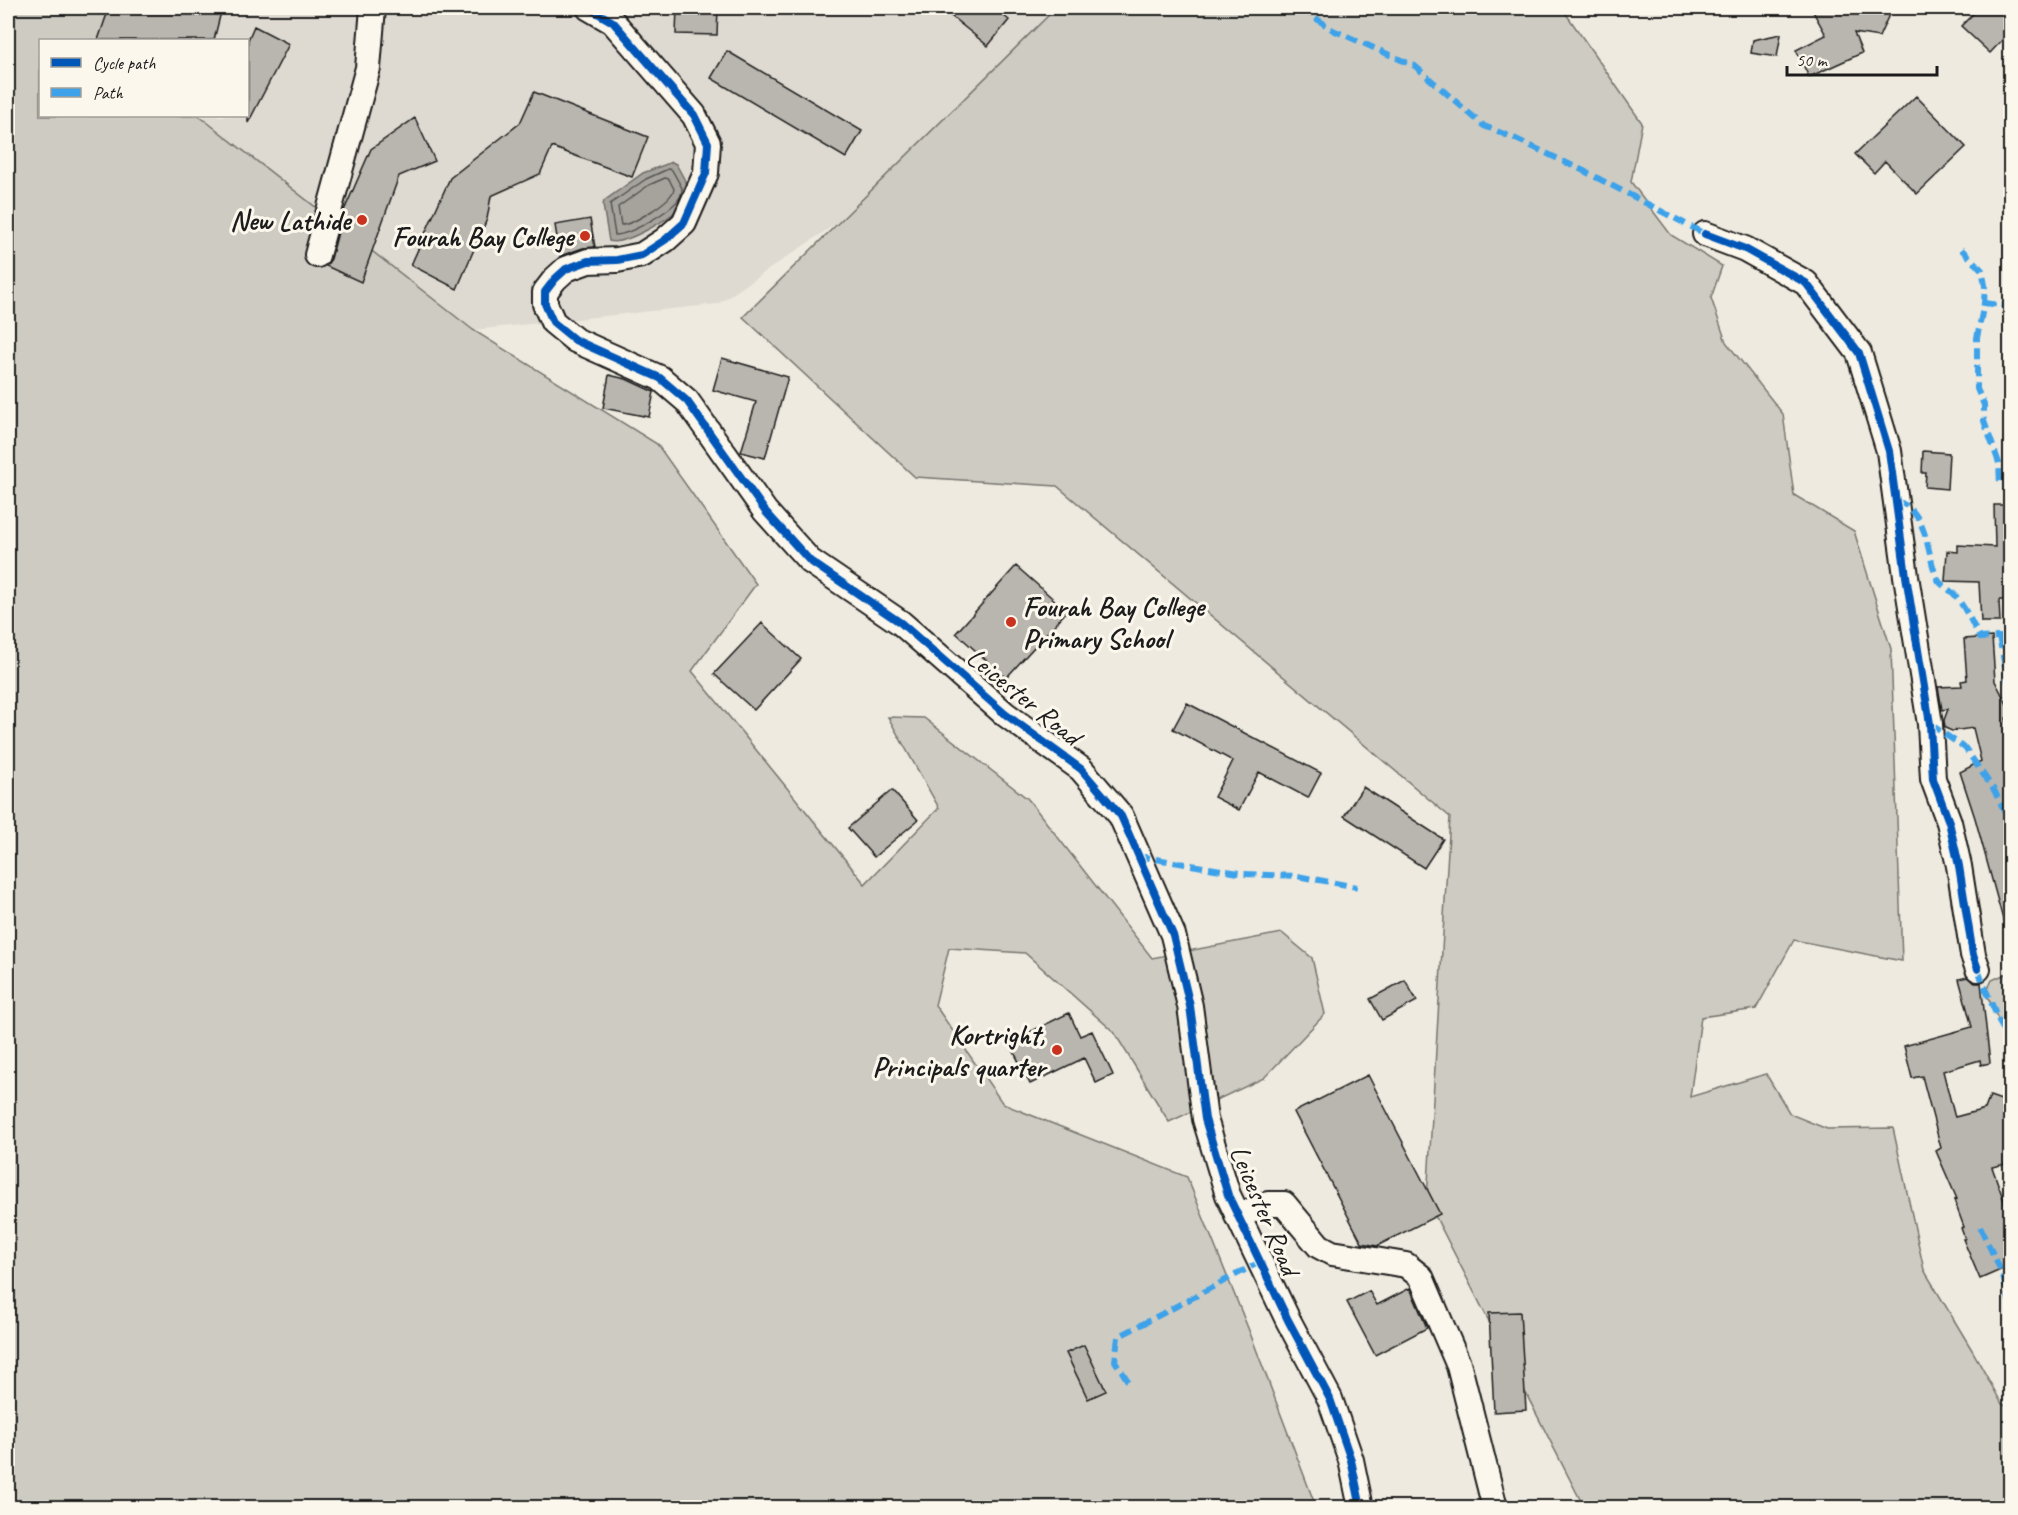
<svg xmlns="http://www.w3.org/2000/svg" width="2018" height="1515" font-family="Caveat,sans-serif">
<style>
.built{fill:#dedad1}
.green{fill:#ceccc2;stroke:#75746f;stroke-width:1.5}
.water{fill:#a6a39d;stroke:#6f6d69;stroke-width:1.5}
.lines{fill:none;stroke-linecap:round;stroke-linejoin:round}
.shore{stroke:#535250;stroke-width:1.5}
.building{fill:#b9b6af;stroke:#1c1c1c;stroke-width:1.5}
.minor-casing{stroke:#1c1c1c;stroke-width:28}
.minor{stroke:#fbf7ec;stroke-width:24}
.quiet{stroke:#3da2ea;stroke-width:6;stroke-dasharray:12 6;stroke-linecap:butt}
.cycleway-casing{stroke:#fbf7ec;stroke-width:11}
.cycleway{stroke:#0057b8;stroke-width:8}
.poi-dot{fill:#c8321e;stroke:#fbf7ec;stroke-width:2}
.labels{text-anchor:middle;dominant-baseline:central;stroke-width:6;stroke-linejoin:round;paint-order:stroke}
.poi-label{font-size:28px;font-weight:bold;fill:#1c1c1c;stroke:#fbf7ec;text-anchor:end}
.street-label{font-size:28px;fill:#1c1c1c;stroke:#fbf7ec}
</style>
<rect width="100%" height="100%" fill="#eeeadf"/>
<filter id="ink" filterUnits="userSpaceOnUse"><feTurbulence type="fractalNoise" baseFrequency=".0167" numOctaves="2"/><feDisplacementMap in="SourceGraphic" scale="12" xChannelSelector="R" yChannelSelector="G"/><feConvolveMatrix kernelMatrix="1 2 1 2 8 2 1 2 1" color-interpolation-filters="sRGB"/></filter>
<g filter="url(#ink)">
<path class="built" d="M 115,8 L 1068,8 L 916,169 L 718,304 L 473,330 L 199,116 L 248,116 L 248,40 L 139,40 Z"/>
<path class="green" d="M 8,8 L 115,8 L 139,40 L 40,40 L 40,116 L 199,116 L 473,330 L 657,444 L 756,584 L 692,671 L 865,884 L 939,808 L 888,717 L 924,718 L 1028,799 L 1152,958 L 1282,933 L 1312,958 L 1325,1014 L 1264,1078 L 1169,1122 L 1114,1032 L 1025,953 L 949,948 L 935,1005 L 1003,1104 L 1187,1177 L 1250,1333 L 1316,1507 L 8,1507 Z
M 1056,8 L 1562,8 L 1642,123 L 1631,182 L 1671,235 L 1722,266 L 1711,298 L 1726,342 L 1783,414 L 1794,495 L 1854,531 L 1891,649 L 1902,961 L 1794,940 L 1756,1009 L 1701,1017 L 1690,1097 L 1766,1074 L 1790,1114 L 1827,1129 L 1893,1128 L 1924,1270 L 1972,1350 L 2002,1404 L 2010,1408 L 2010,1507 L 1584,1507 L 1427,1200 L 1450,817 L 1057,486 L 915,477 L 743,317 Z
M 2010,972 L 2010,1027 L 2003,1030 L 1986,993 L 1992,980 Z"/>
<path class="water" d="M 672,162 L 676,164 L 688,186 C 686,192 685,200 682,205 C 672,218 624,246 609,241 L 603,205 L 604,201 L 643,173 Z"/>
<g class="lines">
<path class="shore" d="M 668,169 L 672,170 L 682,188 C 682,192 682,193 680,197 C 673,210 630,235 615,235 L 610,204 L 646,179 Z
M 665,178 L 669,179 L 674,189 C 672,201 632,225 621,225 L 618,207 L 649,185 Z"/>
</g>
<path class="building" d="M 109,8 L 222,8 L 214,40 L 98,40 Z
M 677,8 L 718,8 L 717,35 L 676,34 Z
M 941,8 L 994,8 L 1009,20 L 988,46 Z
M 1811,8 L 1892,8 L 1879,37 L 1854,33 L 1862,53 L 1809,77 L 1796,50 L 1826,35 Z
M 1979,8 L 2003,8 L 2010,15 L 2010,32 L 1990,53 L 1961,26 Z
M 254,26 L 289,44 L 248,123 L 248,40 Z
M 1781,34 L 1777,57 L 1751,53 L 1753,40 Z
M 727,51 L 862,131 L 846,158 L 711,78 Z
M 534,92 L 648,137 L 632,177 L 552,147 L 540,174 L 491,196 L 487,219 L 457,289 L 411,265 L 450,178 L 520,123 Z
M 1916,96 L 1966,147 L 1917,194 L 1885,161 L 1874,173 L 1855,154 Z
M 415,118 L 435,161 L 399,176 L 361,282 L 326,266 L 331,259 L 343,213 L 371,149 Z
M 590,219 L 595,247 L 583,248 L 560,256 L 555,225 Z
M 722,358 L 788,377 L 765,458 L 741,452 L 756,402 L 713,390 Z
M 609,375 L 626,379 L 654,392 L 649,417 L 603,408 Z
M 1923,451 L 1949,453 L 1947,489 L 1925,487 L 1926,473 L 1922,473 Z
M 1994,505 L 2010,505 L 2010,600 L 1999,600 L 2000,622 L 1981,622 L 1979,582 L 1945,581 L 1947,551 L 1958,552 L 1958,545 L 1995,547 Z
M 1016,566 L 1067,611 L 1006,678 L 956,633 Z
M 762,623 L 801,659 L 754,710 L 714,674 Z
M 1992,637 L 1995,681 L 2010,710 L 2010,715 L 2006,718 L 2010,741 L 2010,836 L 2004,837 L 2010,863 L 2010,869 L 2006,870 L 2010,886 L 2010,926 L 2005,927 L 1975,818 L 1960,772 L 1981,761 L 1973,728 L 1952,731 L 1945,728 L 1944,720 L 1948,709 L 1942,710 L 1938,687 L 1962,686 L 1961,681 L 1967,680 L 1964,639 Z
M 1187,703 L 1321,773 L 1308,798 L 1259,772 L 1239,810 L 1214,797 L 1233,761 L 1173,729 Z
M 1363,787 L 1443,839 L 1424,868 L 1344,816 Z
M 892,790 L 918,820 L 874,857 L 848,828 Z
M 1967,977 L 1975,983 L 1981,983 L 1990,1063 L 1981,1065 L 1980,1060 L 1943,1071 L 1954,1114 L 1955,1117 L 1985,1109 L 1990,1096 L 2010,1103 L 2010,1163 L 1992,1167 L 2010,1218 L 2010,1266 L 1980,1279 L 1963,1239 L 1965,1239 L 1961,1228 L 1964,1227 L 1954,1200 L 1957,1199 L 1936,1151 L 1941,1148 L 1922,1076 L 1912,1078 L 1904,1046 L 1972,1027 L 1959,979 Z
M 1405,980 L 1417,1001 L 1382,1020 L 1370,999 Z
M 1069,1013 L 1080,1036 L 1092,1031 L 1113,1075 L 1096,1083 L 1084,1058 L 1030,1084 L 1009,1042 Z
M 1368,1075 L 1440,1214 L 1377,1246 L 1362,1243 L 1294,1112 Z
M 1410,1288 L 1427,1328 L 1375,1355 L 1347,1302 L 1369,1291 L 1377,1305 Z
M 1520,1312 L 1526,1410 L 1494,1412 L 1489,1313 Z
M 1084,1345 L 1106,1391 L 1088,1399 L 1066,1353 Z"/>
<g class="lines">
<defs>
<path id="minor" d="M 589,8 L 613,22 L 694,115 L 708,143 L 706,173 L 684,223 L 665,240 L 642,255 L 617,260 L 588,261 L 566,269 L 555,279 L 545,292 L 545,304 L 553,322 L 575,340 L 660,378 L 687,401 L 765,511 L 810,561 L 901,623 L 1005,714 L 1081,769 L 1121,816 L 1173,935 L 1190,1006 L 1205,1119 L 1228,1195 L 1288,1320 L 1330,1399 L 1351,1460 L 1361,1508
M 1705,234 L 1745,249 L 1806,283 L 1859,353 L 1889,451 L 1906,576 L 1930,724 L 1933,779 L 1949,822 L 1959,866 L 1973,955 L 1978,969
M 317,255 L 368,68 L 373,8
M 1237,1216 L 1268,1204 L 1284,1204 L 1319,1246 L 1332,1253 L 1406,1265 L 1421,1277 L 1459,1366 L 1495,1508"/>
</defs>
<use href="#minor" class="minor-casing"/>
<use href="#minor" class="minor"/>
<path class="quiet" d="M 1301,8 L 1333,30 L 1415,66 L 1484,126 L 1516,139 L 1584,171 L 1705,234
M 1961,249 L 1982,270 L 1985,285 L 1984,303 L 1977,338 L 1977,389 L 1984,405 L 1984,421 L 1999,463 L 2000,485
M 1984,303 L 2010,306
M 1896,501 C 1928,510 1926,552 1937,578 C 1940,585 1949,589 1954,594 C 1965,607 1972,623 1980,638 L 1999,637 L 2010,639
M 1999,637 L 2010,691
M 1930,724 L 1965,748 L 1994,790 L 2010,823
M 1138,856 L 1244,874 L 1297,876 L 1357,887
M 1978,969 C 1986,992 1996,1013 2005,1035 C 2008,1043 2006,1050 2010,1058
M 1980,1227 L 2002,1273 L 2010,1303
M 1128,1381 L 1115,1361 L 1118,1337 L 1260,1262"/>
<defs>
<path id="cycleway" d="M 589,8 L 613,22 L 694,115 L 708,143 L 706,173 L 684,223 L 665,240 L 642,255 L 617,260 L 588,261 L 566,269 L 555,279 L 545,292 L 545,304 L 553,322 L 575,340 L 660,378 L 687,401 L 765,511 L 810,561 L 901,623 L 1005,714 L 1081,769 L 1121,816 L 1173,935 L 1190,1006 L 1205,1119 L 1228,1195 L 1288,1320 L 1330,1399 L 1351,1460 L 1361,1508
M 1705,234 L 1745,249 L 1806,283 L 1859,353 L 1889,451 L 1906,576 L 1930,724 L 1933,779 L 1949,822 L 1959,866 L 1973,955 L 1978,969"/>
</defs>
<use href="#cycleway" class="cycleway-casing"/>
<use href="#cycleway" class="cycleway"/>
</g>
</g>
<g class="poi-dot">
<circle cx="362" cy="220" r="6"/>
<circle cx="585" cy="236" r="6"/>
<circle cx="1011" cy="622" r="6"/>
<circle cx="1057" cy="1050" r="6"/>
</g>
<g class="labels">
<g class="poi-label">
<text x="350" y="220">New Lathide</text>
<text x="573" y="236">Fourah Bay College</text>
<text x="1023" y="606" text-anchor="start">Fourah Bay College<tspan x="1023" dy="32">Primary School</tspan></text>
<text x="1045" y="1034">Kortright,<tspan x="1045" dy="32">Principals quarter</tspan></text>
</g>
<g class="street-label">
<text transform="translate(1024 696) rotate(39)">Leicester Road</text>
<text transform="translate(1265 1210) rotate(67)">Leicester Road</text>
</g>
</g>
<rect width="2018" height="1515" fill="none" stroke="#fbf7ec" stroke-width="30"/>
<rect x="15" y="15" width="1988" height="1485" fill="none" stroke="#1c1c1c" stroke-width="2" filter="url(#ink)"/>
<rect x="39" y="39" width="210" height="78" fill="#fbf7ec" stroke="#a29f99" stroke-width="1.5"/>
<rect x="51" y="58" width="30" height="9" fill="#0057b8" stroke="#a29f99" stroke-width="1.5"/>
<text x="93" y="69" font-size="18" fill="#1c1c1c">Cycle path</text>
<rect x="51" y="88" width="30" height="9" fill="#3da2ea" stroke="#a29f99" stroke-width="1.5"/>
<text x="93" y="99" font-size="18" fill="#1c1c1c">Path</text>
<path d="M1787 66v9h150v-9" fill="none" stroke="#1c1c1c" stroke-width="3"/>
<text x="1796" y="66" font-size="18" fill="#1c1c1c" stroke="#fbf7ec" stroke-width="4.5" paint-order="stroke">50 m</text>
</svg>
